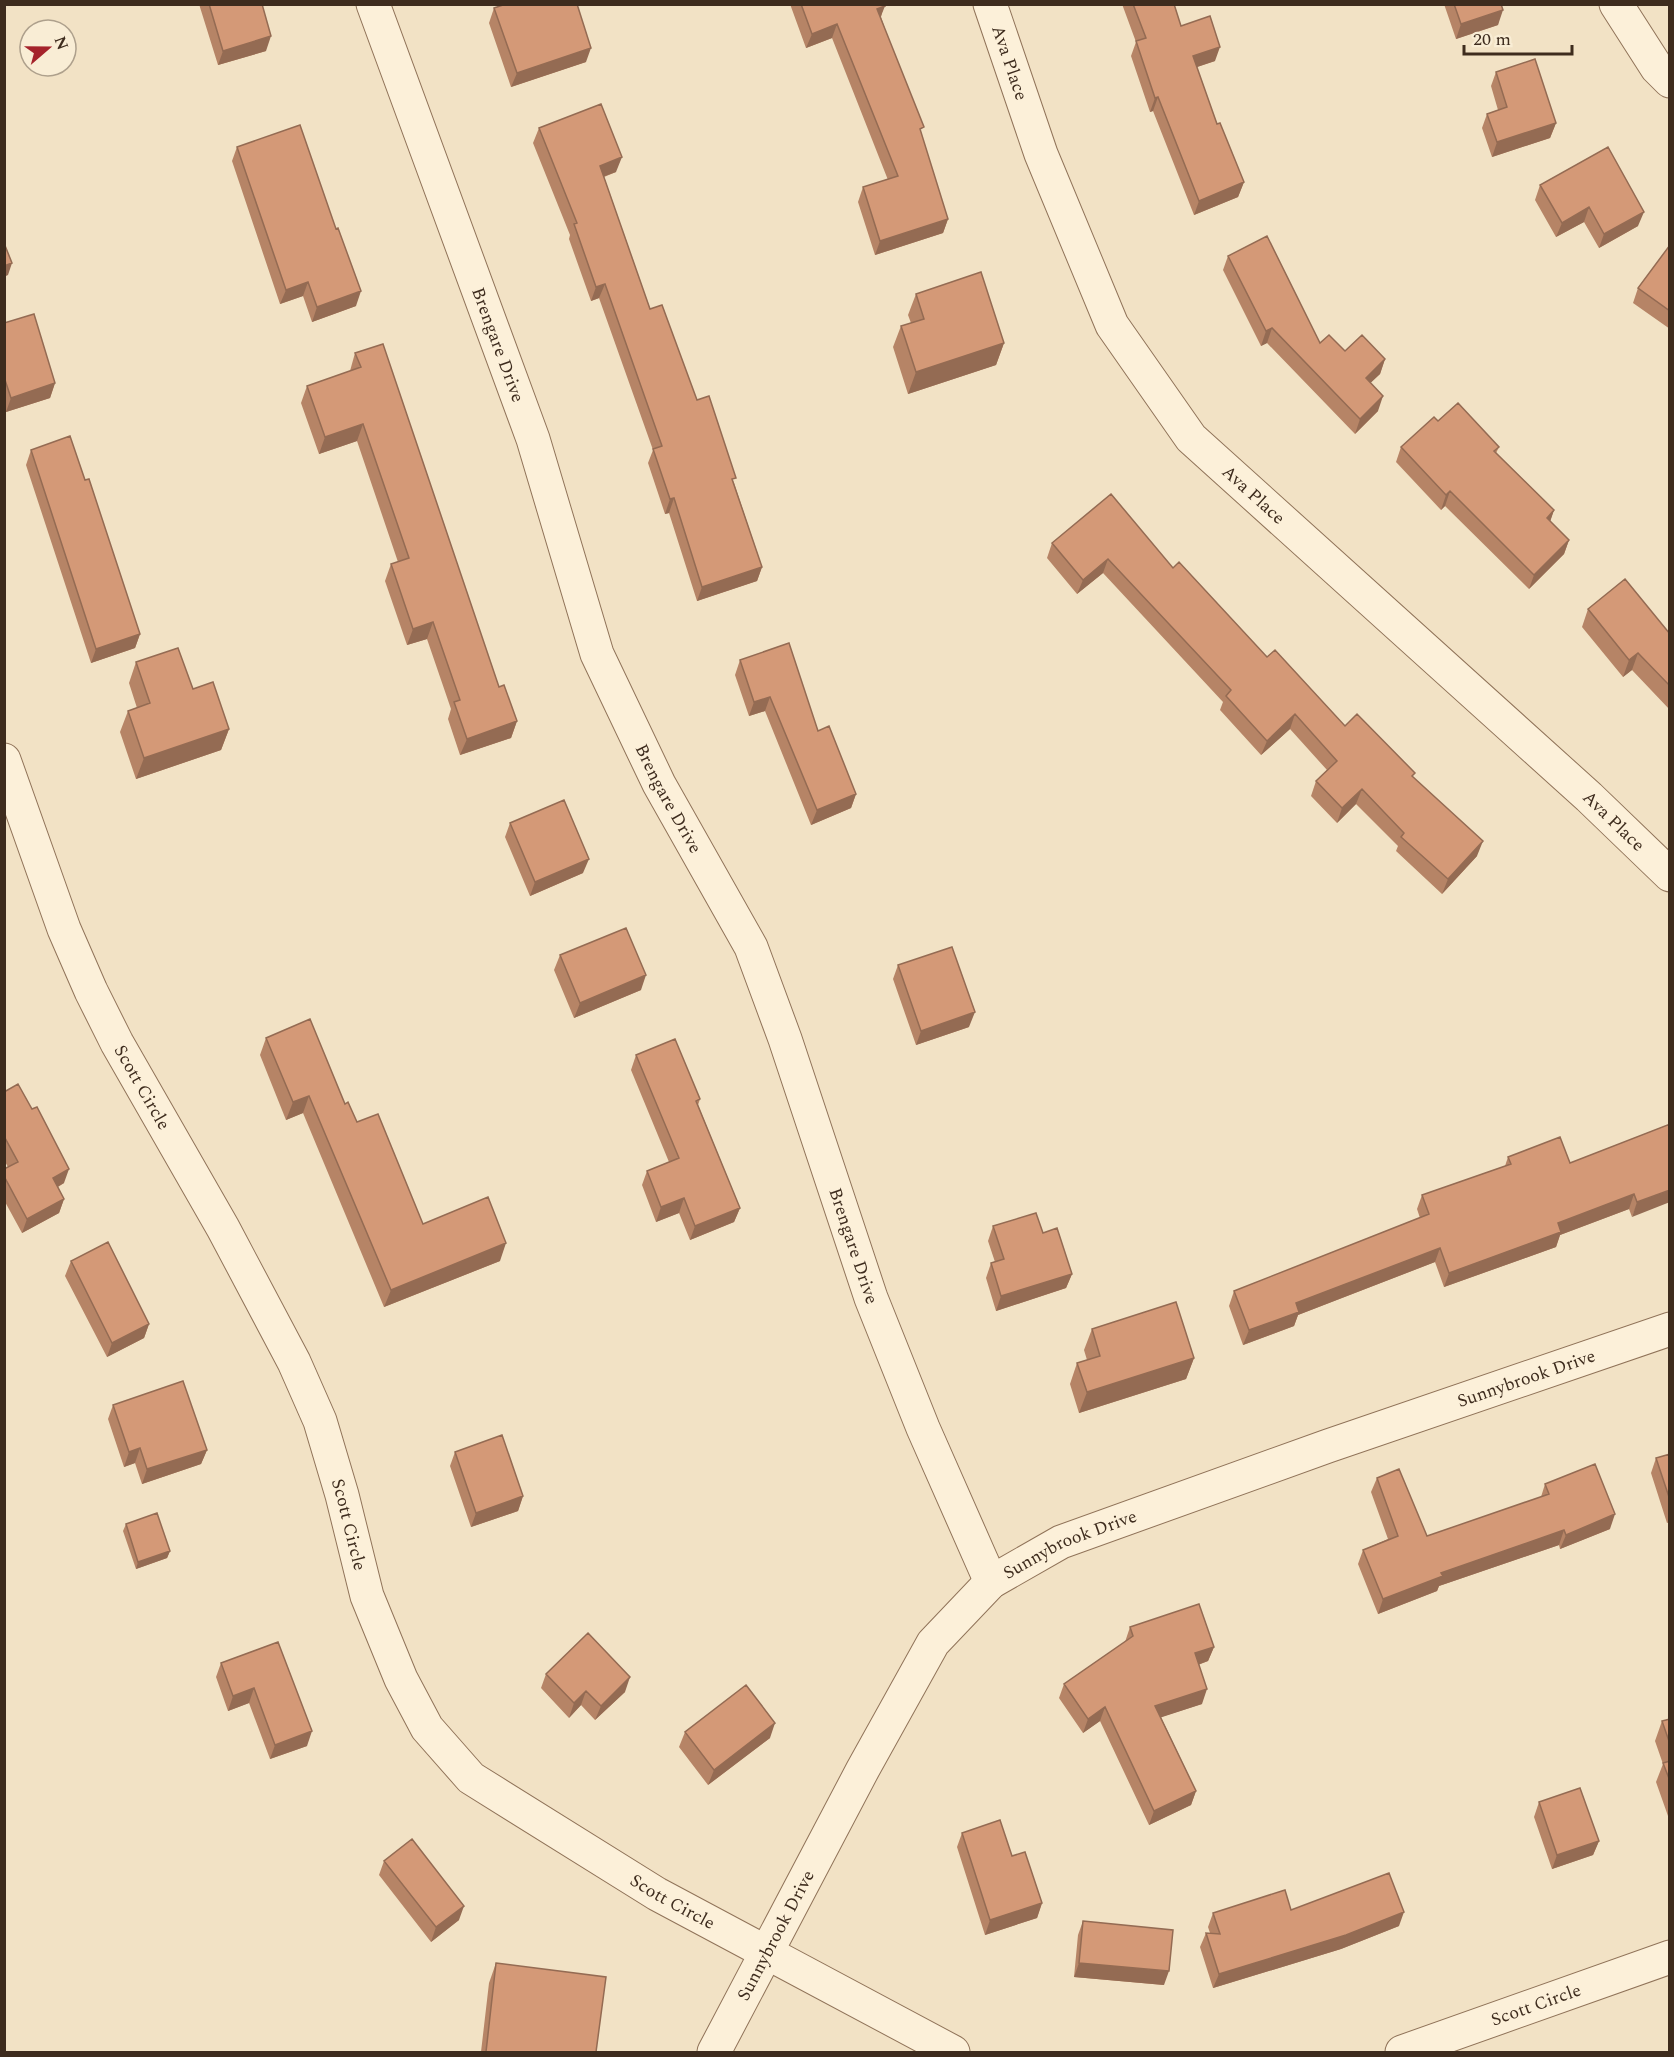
<svg xmlns="http://www.w3.org/2000/svg" width="1674" height="2057" font-family="Spectral,serif">
<style>
.lines{fill:none;stroke-linecap:round;stroke-linejoin:round}
.street-casing{stroke:#907359;stroke-width:35}
.street{stroke:#fcf0d9;stroke-width:33}
.wall{fill:#b68466}
.shaded-wall{fill:#946b53}
.building{fill:#d49977;stroke:#946b53;stroke-width:1.5}
.labels{text-anchor:middle;dominant-baseline:central;stroke-width:4.5;stroke-linejoin:round;paint-order:stroke}
.street-label{font-size:18px;fill:#3e2c1e;stroke:#f9edd5}
</style>
<rect width="100%" height="100%" fill="#f2e2c5"/>
<g class="lines">
<defs>
<g id="street">
<path id="s1" d="M 373,4 L 533,439 L 597,654 L 659,784 L 751,947 L 785,1039 L 871,1298 L 923,1428 L 991,1582"/>
<path id="s2" d="M 990,4 L 1041,154 L 1112,325 L 1191,438 L 1589,797 L 1670,875"/>
<path d="M 1616,4 L 1657,68 L 1670,81"/>
<path id="s3" d="M 4,760 L 64,929 L 91,991 L 117,1043 L 223,1228 L 294,1362 L 320,1421 L 342,1495 L 367,1596 L 401,1679 L 427,1728 L 471,1778 L 657,1894 L 953,2052"/>
<path id="s4" d="M 714,2052 L 863,1769 L 933,1643 L 991,1582 L 1061,1542 L 1328,1446 L 1670,1329"/>
<path id="s5" d="M 1402,2052 L 1670,1957"/>
</g>
</defs>
<use href="#street" class="street-casing"/>
<use href="#street" class="street"/>
</g>
<path class="wall" d="M 199,4 L 262,4 L 266,51 L 218,65 Z
M 790,4 L 884,4 L 881,17 L 921,135 L 948,219 L 943,233 L 875,255 L 858,202 L 863,187 L 888,180 L 832,38 L 806,48 Z
M 1122,4 L 1174,4 L 1181,26 L 1215,61 L 1197,67 L 1217,124 L 1244,182 L 1238,197 L 1194,215 L 1153,111 L 1150,112 L 1131,56 L 1136,42 Z
M 1444,4 L 1501,4 L 1498,25 L 1456,39 Z
M 494,8 L 586,62 L 511,87 L 489,23 Z
M 1496,72 L 1556,123 L 1550,138 L 1492,157 L 1482,128 L 1487,114 L 1498,110 L 1491,86 Z
M 539,128 L 616,172 L 604,177 L 650,309 L 697,400 L 734,483 L 762,567 L 757,581 L 697,601 L 669,513 L 665,514 L 648,463 L 653,450 L 599,298 L 591,301 L 569,239 L 570,235 L 533,143 Z
M 237,147 L 336,229 L 356,306 L 312,322 L 303,296 L 280,304 L 232,161 Z
M 1540,185 L 1638,226 L 1599,248 L 1584,222 L 1556,237 L 1535,200 Z
M 1670,245 L 1670,329 L 1633,303 L 1638,288 Z
M 1228,256 L 1320,343 L 1345,351 L 1385,359 L 1380,374 L 1370,383 L 1378,411 L 1355,434 L 1267,343 L 1261,346 L 1223,270 Z
M 916,294 L 1004,343 L 996,365 L 908,394 L 893,347 L 901,326 L 911,323 L 908,315 Z
M 4,323 L 55,383 L 50,398 L 6,412 L 4,407 Z
M 355,353 L 499,687 L 517,721 L 511,738 L 460,755 L 448,719 L 451,709 L 427,639 L 407,645 L 385,581 L 391,564 L 398,562 L 357,441 L 319,454 L 301,403 L 307,386 L 350,371 Z
M 1438,421 L 1499,447 L 1496,453 L 1554,510 L 1550,521 L 1569,540 L 1564,554 L 1529,589 L 1445,506 L 1441,510 L 1396,462 L 1401,447 Z
M 31,450 L 140,634 L 135,648 L 91,663 L 26,465 Z
M 1052,543 L 1173,568 L 1267,657 L 1345,726 L 1413,777 L 1477,856 L 1442,894 L 1396,851 L 1398,846 L 1356,804 L 1337,823 L 1311,796 L 1316,781 L 1327,770 L 1290,729 L 1261,755 L 1220,710 L 1223,702 L 1103,573 L 1077,594 L 1047,558 Z
M 1588,609 L 1670,634 L 1670,710 L 1632,670 L 1623,677 L 1582,627 Z
M 740,660 L 818,731 L 856,794 L 851,808 L 811,825 L 765,711 L 749,716 L 735,675 Z
M 136,662 L 193,689 L 229,729 L 221,750 L 136,779 L 120,732 L 128,711 L 137,708 L 129,683 Z
M 510,823 L 583,873 L 530,896 L 505,837 Z
M 560,955 L 641,990 L 574,1018 L 554,970 Z
M 898,965 L 969,1027 L 916,1045 L 893,979 Z
M 266,1038 L 345,1104 L 423,1224 L 500,1261 L 384,1307 L 303,1113 L 286,1120 L 260,1055 Z
M 636,1055 L 700,1099 L 698,1105 L 740,1208 L 734,1222 L 690,1240 L 679,1213 L 656,1222 L 642,1185 L 647,1171 L 669,1162 L 631,1070 Z
M 4,1092 L 64,1183 L 58,1187 L 64,1199 L 59,1213 L 22,1233 L 4,1200 L 4,1176 L 8,1167 L 4,1160 Z
M 1670,1124 L 1632,1217 L 1629,1209 L 1560,1235 L 1556,1247 L 1444,1287 L 1435,1262 L 1298,1315 L 1294,1326 L 1243,1345 L 1229,1306 L 1234,1291 L 1420,1218 L 1417,1209 L 1422,1195 L 1505,1166 L 1508,1157 L 1570,1163 Z
M 993,1226 L 1043,1233 L 1072,1274 L 1066,1288 L 996,1311 L 986,1278 L 991,1263 L 995,1262 L 988,1241 Z
M 71,1261 L 149,1324 L 144,1338 L 107,1357 L 65,1276 Z
M 1092,1329 L 1194,1358 L 1186,1379 L 1079,1413 L 1070,1384 L 1077,1363 L 1087,1360 L 1084,1350 Z
M 113,1405 L 207,1450 L 201,1464 L 142,1484 L 135,1463 L 124,1467 L 108,1419 Z
M 455,1452 L 523,1496 L 518,1511 L 471,1527 L 450,1466 Z
M 1670,1454 L 1670,1522 L 1667,1523 L 1651,1473 L 1656,1458 Z
M 1377,1478 L 1427,1536 L 1541,1497 L 1545,1484 L 1610,1529 L 1560,1549 L 1559,1545 L 1439,1586 L 1437,1591 L 1378,1614 L 1358,1564 L 1363,1550 L 1388,1539 L 1371,1492 Z
M 126,1524 L 170,1551 L 167,1558 L 136,1569 L 123,1531 Z
M 1130,1627 L 1214,1647 L 1208,1661 L 1198,1665 L 1202,1704 L 1161,1717 L 1196,1791 L 1191,1805 L 1149,1825 L 1100,1721 L 1083,1733 L 1059,1698 L 1064,1684 L 1125,1642 Z
M 278,1642 L 307,1746 L 270,1759 L 249,1703 L 228,1711 L 216,1677 L 221,1663 Z
M 546,1674 L 625,1692 L 595,1720 L 581,1705 L 569,1718 L 541,1688 Z
M 1670,1719 L 1670,1815 L 1668,1816 L 1656,1782 L 1663,1764 L 1655,1741 L 1662,1721 Z
M 685,1732 L 770,1738 L 708,1785 L 679,1747 Z
M 1539,1802 L 1599,1841 L 1593,1855 L 1552,1869 L 1534,1817 Z
M 962,1833 L 1012,1856 L 1042,1903 L 1037,1918 L 985,1935 L 957,1847 Z
M 384,1861 L 459,1920 L 431,1942 L 379,1875 Z
M 1291,1910 L 1399,1926 L 1341,1949 L 1213,1988 L 1200,1947 L 1206,1933 L 1210,1933 L 1208,1927 L 1213,1913 Z
M 1083,1921 L 1164,1985 L 1074,1977 L 1078,1935 Z
M 496,1963 L 596,2052 L 481,2052 L 489,1983 Z"/>
<path class="shaded-wall" d="M 885,6 L 879,21 L 877,9 Z
M 1503,10 L 1498,25 L 1456,39 L 1461,24 Z
M 837,24 L 832,38 L 806,48 L 812,34 Z
M 271,36 L 266,51 L 218,65 L 223,51 Z
M 1220,47 L 1215,61 L 1188,70 L 1193,56 Z
M 591,48 L 586,62 L 511,87 L 517,73 Z
M 1158,97 L 1153,111 L 1150,112 L 1155,98 Z
M 1556,123 L 1550,138 L 1492,157 L 1497,142 Z
M 622,157 L 616,172 L 594,180 L 600,166 Z
M 1244,182 L 1238,197 L 1194,215 L 1199,201 Z
M 1589,207 L 1584,222 L 1556,237 L 1562,223 Z
M 1644,212 L 1638,226 L 1599,248 L 1604,234 Z
M 948,219 L 943,233 L 875,255 L 880,241 Z
M 12,263 L 8,275 L 4,277 L 4,266 Z
M 308,282 L 303,296 L 280,304 L 286,290 Z
M 605,284 L 599,298 L 591,301 L 596,287 Z
M 361,291 L 356,306 L 312,322 L 317,307 Z
M 1272,328 L 1267,343 L 1261,346 L 1266,331 Z
M 1004,343 L 996,365 L 908,394 L 916,372 Z
M 1385,359 L 1380,374 L 1361,392 L 1366,378 Z
M 55,383 L 50,398 L 6,412 L 11,398 Z
M 1383,396 L 1378,411 L 1355,434 L 1360,419 Z
M 363,424 L 357,441 L 319,454 L 325,437 Z
M 1450,491 L 1445,506 L 1441,510 L 1446,495 Z
M 674,498 L 669,513 L 665,514 L 670,499 Z
M 1554,510 L 1549,525 L 1547,518 Z
M 1569,540 L 1564,554 L 1529,589 L 1534,575 Z
M 1108,559 L 1103,573 L 1077,594 L 1083,580 Z
M 762,567 L 757,581 L 697,601 L 702,587 Z
M 433,622 L 427,639 L 407,645 L 413,629 Z
M 140,634 L 135,648 L 91,663 L 96,649 Z
M 1638,653 L 1632,670 L 1623,677 L 1629,660 Z
M 770,697 L 765,711 L 749,716 L 754,702 Z
M 1295,714 L 1290,729 L 1261,755 L 1267,741 Z
M 517,721 L 511,738 L 460,755 L 467,739 Z
M 229,729 L 221,750 L 136,779 L 144,758 Z
M 1362,789 L 1356,804 L 1337,823 L 1342,808 Z
M 856,794 L 851,808 L 811,825 L 817,810 Z
M 1483,841 L 1477,856 L 1442,894 L 1448,879 Z
M 589,859 L 583,873 L 530,896 L 535,882 Z
M 646,975 L 641,990 L 574,1018 L 580,1003 Z
M 975,1012 L 969,1027 L 916,1045 L 921,1031 Z
M 309,1096 L 303,1113 L 286,1120 L 293,1102 Z
M 69,1169 L 64,1183 L 48,1192 L 53,1178 Z
M 1670,1190 L 1670,1202 L 1632,1217 L 1637,1202 Z
M 1634,1194 L 1629,1209 L 1560,1235 L 1556,1247 L 1444,1287 L 1449,1273 L 1558,1223 Z
M 684,1198 L 679,1213 L 656,1222 L 661,1207 Z
M 64,1199 L 59,1213 L 22,1233 L 27,1219 Z
M 740,1208 L 734,1222 L 690,1240 L 695,1226 Z
M 506,1243 L 500,1261 L 384,1307 L 391,1290 Z
M 1440,1248 L 1435,1262 L 1298,1315 L 1294,1326 L 1243,1345 L 1249,1330 L 1296,1303 Z
M 1072,1274 L 1066,1288 L 996,1311 L 1001,1296 Z
M 149,1324 L 144,1338 L 107,1357 L 112,1343 Z
M 1194,1358 L 1186,1379 L 1079,1413 L 1087,1392 Z
M 140,1448 L 135,1463 L 124,1467 L 129,1452 Z
M 207,1450 L 201,1464 L 142,1484 L 147,1469 Z
M 523,1496 L 518,1511 L 471,1527 L 476,1513 Z
M 1615,1514 L 1610,1529 L 1560,1549 L 1566,1535 Z
M 1564,1530 L 1559,1545 L 1439,1586 L 1437,1591 L 1378,1614 L 1383,1599 L 1441,1573 Z
M 170,1551 L 167,1558 L 136,1569 L 138,1562 Z
M 1214,1647 L 1208,1661 L 1189,1668 L 1195,1653 Z
M 630,1677 L 625,1692 L 595,1720 L 601,1706 Z
M 254,1688 L 249,1703 L 228,1711 L 233,1696 Z
M 1207,1689 L 1202,1704 L 1150,1721 L 1155,1706 Z
M 586,1691 L 581,1705 L 569,1718 L 574,1703 Z
M 1105,1707 L 1100,1721 L 1083,1733 L 1088,1719 Z
M 775,1723 L 770,1738 L 708,1785 L 714,1770 Z
M 312,1731 L 307,1746 L 270,1759 L 275,1745 Z
M 1196,1791 L 1191,1805 L 1149,1825 L 1154,1811 Z
M 1599,1841 L 1593,1855 L 1552,1869 L 1557,1855 Z
M 1042,1903 L 1037,1918 L 985,1935 L 990,1920 Z
M 464,1906 L 459,1920 L 431,1942 L 436,1927 Z
M 1404,1912 L 1399,1926 L 1341,1949 L 1213,1988 L 1219,1974 Z
M 1079,1963 L 1169,1971 L 1164,1985 L 1074,1977 Z"/>
<path class="building" d="M 209,4 L 262,4 L 271,36 L 223,51 Z
M 506,4 L 577,4 L 591,48 L 517,73 L 494,8 Z
M 801,4 L 884,4 L 885,6 L 877,9 L 924,127 L 920,129 L 948,219 L 880,241 L 863,187 L 898,176 L 837,24 L 812,34 Z
M 1133,4 L 1174,4 L 1181,26 L 1210,16 L 1220,47 L 1193,56 L 1217,124 L 1220,123 L 1244,182 L 1199,201 L 1158,97 L 1155,98 L 1136,41 L 1146,38 Z
M 1454,4 L 1501,4 L 1503,10 L 1461,24 Z
M 1535,59 L 1556,123 L 1497,142 L 1487,114 L 1507,107 L 1496,72 Z
M 601,104 L 622,157 L 600,166 L 650,309 L 662,305 L 697,400 L 709,396 L 736,478 L 732,479 L 762,567 L 702,587 L 674,498 L 670,499 L 653,449 L 662,446 L 605,284 L 596,287 L 574,224 L 577,223 L 539,128 Z
M 300,125 L 336,229 L 338,228 L 361,291 L 317,307 L 308,282 L 286,290 L 237,147 Z
M 1608,147 L 1644,212 L 1604,234 L 1589,207 L 1562,223 L 1540,185 Z
M 1267,236 L 1320,343 L 1329,335 L 1345,351 L 1362,335 L 1385,359 L 1366,378 L 1383,396 L 1360,419 L 1272,328 L 1266,331 L 1228,256 Z
M 4,243 L 12,263 L 4,266 Z
M 1670,245 L 1670,311 L 1638,288 Z
M 981,272 L 1004,343 L 916,372 L 901,326 L 924,319 L 916,294 Z
M 34,314 L 55,383 L 11,398 L 4,377 L 4,323 Z
M 383,344 L 499,687 L 504,685 L 517,721 L 467,739 L 454,702 L 460,700 L 433,622 L 413,629 L 391,564 L 409,558 L 363,424 L 325,437 L 307,386 L 361,367 L 355,353 Z
M 1458,403 L 1499,447 L 1494,451 L 1554,510 L 1547,518 L 1569,540 L 1534,575 L 1450,491 L 1446,495 L 1401,447 L 1434,417 L 1438,421 Z
M 70,436 L 85,480 L 89,479 L 140,634 L 96,649 L 31,450 Z
M 1111,494 L 1173,568 L 1179,562 L 1267,657 L 1275,650 L 1345,726 L 1357,714 L 1415,773 L 1412,776 L 1483,841 L 1448,879 L 1401,837 L 1404,833 L 1362,789 L 1342,808 L 1316,781 L 1337,761 L 1295,714 L 1267,741 L 1226,696 L 1231,690 L 1108,559 L 1083,580 L 1052,543 Z
M 1625,579 L 1670,634 L 1670,686 L 1638,653 L 1629,660 L 1588,609 Z
M 789,643 L 818,731 L 829,726 L 856,794 L 817,810 L 770,697 L 754,702 L 740,660 Z
M 178,648 L 193,689 L 213,682 L 229,729 L 144,758 L 128,711 L 150,703 L 136,662 Z
M 564,800 L 589,859 L 535,882 L 510,823 Z
M 626,928 L 646,975 L 580,1003 L 560,955 Z
M 952,947 L 975,1012 L 921,1031 L 898,965 Z
M 310,1019 L 345,1104 L 348,1102 L 357,1122 L 378,1114 L 423,1224 L 488,1197 L 506,1243 L 391,1290 L 309,1096 L 293,1102 L 266,1038 Z
M 675,1039 L 700,1099 L 696,1101 L 740,1208 L 695,1226 L 684,1198 L 661,1207 L 647,1171 L 679,1158 L 636,1055 Z
M 18,1084 L 32,1109 L 37,1107 L 69,1169 L 53,1178 L 64,1199 L 27,1219 L 4,1176 L 4,1169 L 18,1162 L 4,1136 L 4,1092 Z
M 1670,1124 L 1670,1190 L 1637,1202 L 1634,1194 L 1558,1223 L 1561,1232 L 1449,1273 L 1440,1248 L 1296,1303 L 1299,1312 L 1249,1330 L 1234,1291 L 1429,1214 L 1422,1195 L 1511,1164 L 1508,1157 L 1560,1137 L 1570,1163 Z
M 1036,1213 L 1043,1233 L 1057,1228 L 1072,1274 L 1001,1296 L 991,1263 L 1004,1259 L 993,1226 Z
M 108,1242 L 149,1324 L 112,1343 L 71,1261 Z
M 1176,1302 L 1194,1358 L 1087,1392 L 1077,1363 L 1100,1356 L 1092,1329 Z
M 183,1381 L 207,1450 L 147,1469 L 140,1448 L 129,1452 L 113,1405 Z
M 502,1435 L 523,1496 L 476,1513 L 455,1452 Z
M 1670,1454 L 1670,1500 L 1656,1458 Z
M 1595,1464 L 1615,1514 L 1566,1535 L 1564,1530 L 1441,1573 L 1443,1576 L 1383,1599 L 1363,1550 L 1398,1536 L 1377,1478 L 1399,1469 L 1427,1536 L 1549,1494 L 1545,1484 Z
M 157,1513 L 170,1551 L 138,1562 L 126,1524 Z
M 1199,1604 L 1214,1647 L 1195,1653 L 1207,1689 L 1155,1706 L 1196,1791 L 1154,1811 L 1105,1707 L 1088,1719 L 1064,1684 L 1133,1636 L 1130,1627 Z
M 588,1633 L 630,1677 L 601,1706 L 586,1691 L 574,1703 L 546,1674 Z
M 278,1642 L 312,1731 L 275,1745 L 254,1688 L 233,1696 L 221,1663 Z
M 746,1685 L 775,1723 L 714,1770 L 685,1732 Z
M 1670,1719 L 1670,1744 L 1662,1721 Z
M 1670,1761 L 1670,1781 L 1663,1763 Z
M 1580,1788 L 1599,1841 L 1557,1855 L 1539,1802 Z
M 1000,1820 L 1012,1856 L 1025,1852 L 1042,1903 L 990,1920 L 962,1833 Z
M 412,1839 L 464,1906 L 436,1927 L 384,1861 Z
M 1389,1873 L 1404,1912 L 1346,1935 L 1219,1974 L 1206,1933 L 1220,1934 L 1213,1913 L 1285,1890 L 1291,1910 Z
M 1083,1921 L 1173,1930 L 1169,1971 L 1079,1963 Z
M 496,1963 L 606,1977 L 596,2052 L 486,2052 Z"/>
<g class="labels">
<g class="street-label">
<text stroke="none"><textPath href="#s2" startOffset="62">Ava Place</textPath></text>
<text stroke="none"><textPath href="#s1" startOffset="363">Brengare Drive</textPath></text>
<text stroke="none"><textPath href="#s2" startOffset="566">Ava Place</textPath></text>
<text stroke="none"><textPath href="#s1" startOffset="849">Brengare Drive</textPath></text>
<text stroke="none"><textPath href="#s2" startOffset="1052">Ava Place</textPath></text>
<text stroke="none"><textPath href="#s3" startOffset="356">Scott Circle</textPath></text>
<text stroke="none"><textPath href="#s1" startOffset="1335">Brengare Drive</textPath></text>
<text stroke="none"><textPath href="#s4" startOffset="1122">Sunnybrook Drive</textPath></text>
<text stroke="none"><textPath href="#s3" startOffset="842">Scott Circle</textPath></text>
<text stroke="none"><textPath href="#s4" startOffset="636">Sunnybrook Drive</textPath></text>
<text stroke="none"><textPath href="#s3" startOffset="1364">Scott Circle</textPath></text>
<text stroke="none"><textPath href="#s4" startOffset="132">Sunnybrook Drive</textPath></text>
<text stroke="none"><textPath href="#s5" startOffset="142">Scott Circle</textPath></text>
</g>
</g>
<rect width="1674" height="2057" fill="none" stroke="#3e2c1e" stroke-width="12"/>
<g transform="translate(48 48) rotate(70)"><circle r="28" fill="#f9edd5" stroke="#aea08c" stroke-width="1.5"/>
<path d="M0-4.5L10 22L0 15L-10 22Z" fill="#a5232b"/>
<text y="-9" font-size="16" font-weight="bold" text-anchor="middle" fill="#3e2c1e">N</text>
</g>
<path d="M1464 45v9h108v-9" fill="none" stroke="#3e2c1e" stroke-width="3"/>
<text x="1473" y="45" font-size="18" fill="#3e2c1e" stroke="#f9edd5" stroke-width="4.5" paint-order="stroke">20 m</text>
</svg>
